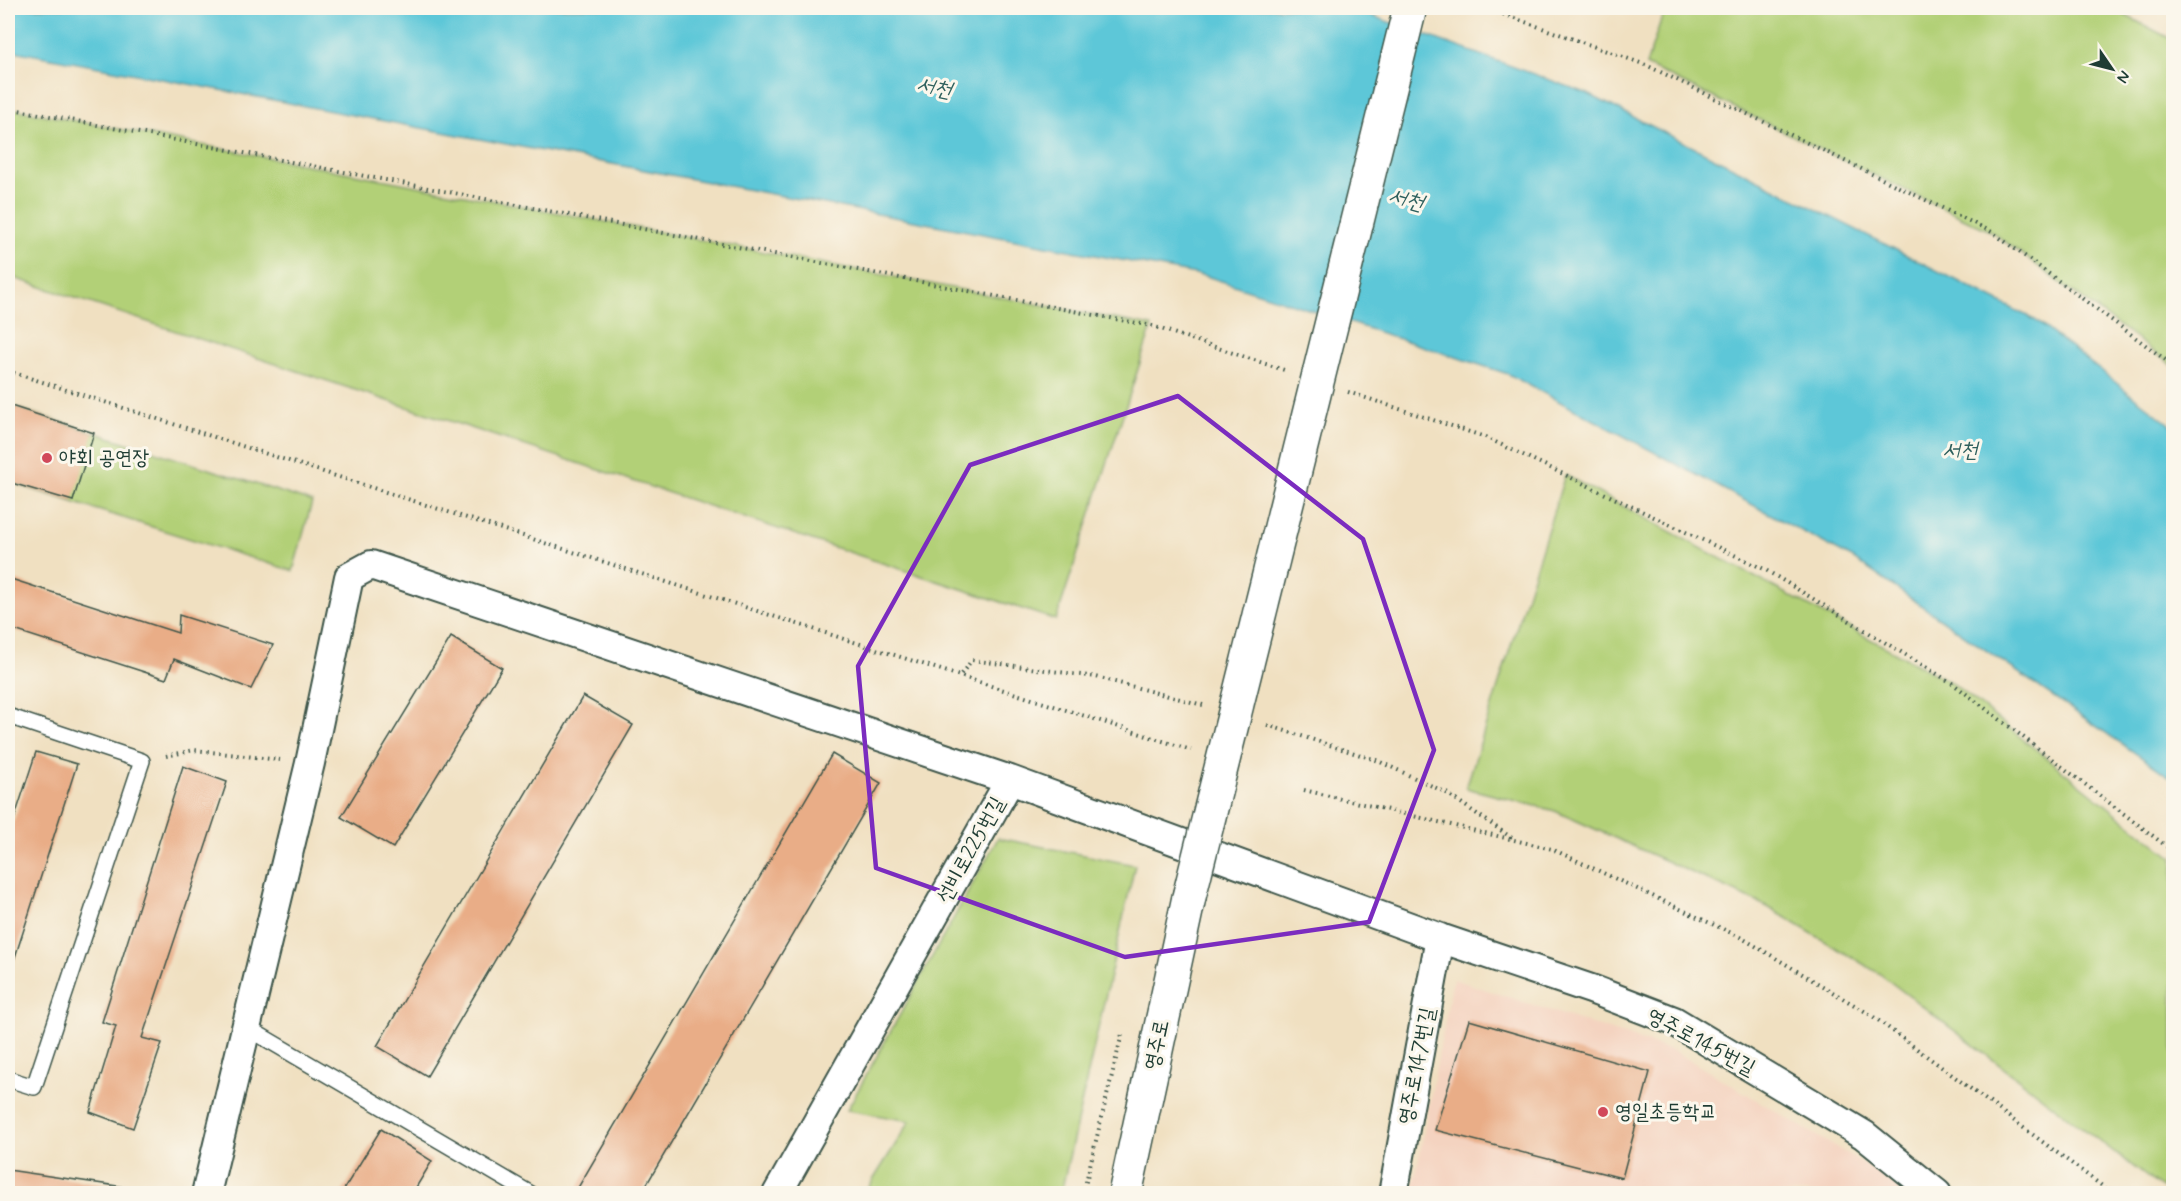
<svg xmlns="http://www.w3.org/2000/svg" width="2181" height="1201" font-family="Mynerve,'Poor Story',sans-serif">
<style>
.built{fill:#f4d3c0}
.green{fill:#b2d077;stroke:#688656;stroke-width:1.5}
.water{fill:#5dc7d8;stroke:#3e8286;stroke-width:1.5}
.building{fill:#e9ad87}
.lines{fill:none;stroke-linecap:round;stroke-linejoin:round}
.lane-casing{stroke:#3e5549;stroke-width:18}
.street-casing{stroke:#3e5549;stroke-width:32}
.secondary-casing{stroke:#3e5549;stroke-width:36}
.path{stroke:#3e5549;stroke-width:4;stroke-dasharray:1.5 4.5;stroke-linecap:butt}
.lane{stroke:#fff;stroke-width:15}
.street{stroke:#fff;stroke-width:28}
.secondary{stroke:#fff;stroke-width:33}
.secondary-bridge-casing{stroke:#3e5549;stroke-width:36;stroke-linecap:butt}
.secondary-bridge{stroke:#fff;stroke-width:33}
.marked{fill:none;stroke:#7b2cbf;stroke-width:4.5;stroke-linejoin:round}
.poi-dot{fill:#d1495b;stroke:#fbf7ec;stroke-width:2}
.labels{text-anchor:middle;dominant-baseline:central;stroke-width:6;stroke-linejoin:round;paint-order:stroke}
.poi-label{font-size:21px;fill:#1f3d34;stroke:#fbf7ec;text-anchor:start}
.street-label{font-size:21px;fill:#1f3d34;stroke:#fbf7ec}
.water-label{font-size:22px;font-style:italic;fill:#2e605d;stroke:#fbf7ec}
</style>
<rect width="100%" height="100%" fill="#fbf7ec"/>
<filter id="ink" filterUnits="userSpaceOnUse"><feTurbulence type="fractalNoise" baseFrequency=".0167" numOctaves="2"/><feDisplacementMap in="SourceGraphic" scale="12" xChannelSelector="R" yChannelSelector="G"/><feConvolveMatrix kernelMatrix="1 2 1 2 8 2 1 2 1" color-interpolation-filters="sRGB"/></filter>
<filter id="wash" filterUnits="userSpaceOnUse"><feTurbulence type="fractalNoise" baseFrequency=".008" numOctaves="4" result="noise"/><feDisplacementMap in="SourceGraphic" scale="24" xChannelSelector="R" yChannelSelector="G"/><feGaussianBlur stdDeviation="1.35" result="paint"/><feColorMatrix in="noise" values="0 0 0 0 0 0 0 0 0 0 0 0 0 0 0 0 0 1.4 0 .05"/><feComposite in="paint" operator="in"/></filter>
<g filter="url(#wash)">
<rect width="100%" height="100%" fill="#f0e0c1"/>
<path class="built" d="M 1453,979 L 1674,1051 L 1881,1174 L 1905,1193 L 1412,1194 Z"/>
<path class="green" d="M 1665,8 L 2111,8 L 2173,40 L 2173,366 L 1992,232 L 1646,65 Z
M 8,108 L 1152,326 L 1056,620 L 8,276 Z
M 8,405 L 312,502 L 293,571 L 8,482 Z
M 1565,475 L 1952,683 L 2173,858 L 2173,1193 L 2168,1193 L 1880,974 L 1766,906 L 1555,811 L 1466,788 Z
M 998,838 L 1135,865 L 1061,1193 L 865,1193 L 910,1121 L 847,1110 Z"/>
<path class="water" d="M 8,8 L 1350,8 L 1586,93 L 2035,320 L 2173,427 L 2173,779 L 1852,558 L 1508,374 L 1206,276 L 8,50 Z"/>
<g id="blocks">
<path class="building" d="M 8,405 L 94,433 L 73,501 L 8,482 Z
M 8,578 L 178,633 L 179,615 L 273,645 L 251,689 L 174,659 L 166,679 L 8,628 Z
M 451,637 L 502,668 L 393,848 L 341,817 Z
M 583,696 L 633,725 L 427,1076 L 377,1046 Z
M 36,752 L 77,764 L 8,979 L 8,838 Z
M 832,754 L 881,783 L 641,1194 L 580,1194 L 576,1191 Z
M 183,766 L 227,782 L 142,1038 L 162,1043 L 133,1128 L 90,1112 L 116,1026 L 102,1022 Z
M 1469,1020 L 1650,1072 L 1622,1178 L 1435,1130 Z
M 381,1129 L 432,1161 L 412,1194 L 341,1194 Z
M 8,1170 L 151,1191 L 151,1194 L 8,1194 Z"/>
</g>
</g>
<g filter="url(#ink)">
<use href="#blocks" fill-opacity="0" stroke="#3e5549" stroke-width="1.5"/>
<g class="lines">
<defs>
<path id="lane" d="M 8,716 L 142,761 L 34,1087 L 8,1079
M 246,1027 L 531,1194"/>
<path id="street" d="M 206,1194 L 310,763 L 349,577 L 371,565 L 1010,780 L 1440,938 L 1591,989 L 1674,1021 L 1864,1135 L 1937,1194
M 777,1194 L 1010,780
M 1393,1194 L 1440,938"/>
<path id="secondary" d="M 1125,1194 L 1189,897"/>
</defs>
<use href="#lane" class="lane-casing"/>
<use href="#street" class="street-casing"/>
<use href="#secondary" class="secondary-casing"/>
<path class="path" d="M 1486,8 L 1646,65 L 1992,232 L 2174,366
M 8,108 L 1152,326 L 1287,371
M 8,371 L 1191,750
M 1348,392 L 1485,437 L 1764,569 L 1952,683 L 2174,852
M 961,674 L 972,660 L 1096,677 L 1203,705
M 1267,725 L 1376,760 L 1445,792 L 1512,838
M 166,756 L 194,750 L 280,760
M 1304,790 L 1552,849 L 1742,938 L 1871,1015 L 2113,1194
M 1083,1194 L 1122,1034"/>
<use href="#lane" class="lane"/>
<use href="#street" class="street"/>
<use href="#secondary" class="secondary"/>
<defs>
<path id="secondary-bridge" d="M 1189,897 L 1410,8"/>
</defs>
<use href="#secondary-bridge" class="secondary-bridge-casing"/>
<use href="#secondary-bridge" class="secondary-bridge"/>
</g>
</g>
<path class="marked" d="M 1178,396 L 1363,539 L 1434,750 L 1369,922 L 1125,957 L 876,868 L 858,666 L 970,465 Z"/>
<g class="poi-dot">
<circle cx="47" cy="458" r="6"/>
<circle cx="1603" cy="1112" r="6"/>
</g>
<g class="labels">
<g class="poi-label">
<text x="59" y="458">야회 공연장</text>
<text x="1615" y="1112">영일초등학교</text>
</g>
<g class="street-label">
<text transform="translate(971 850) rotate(-61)">선비로225번길</text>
<text transform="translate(1701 1042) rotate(28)">영주로145번길</text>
<text transform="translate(1157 1045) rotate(-78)">영주로</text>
<text transform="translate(1417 1066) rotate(-79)">영주로147번길</text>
</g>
<g class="water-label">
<text transform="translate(934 88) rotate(12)">서천</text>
<text transform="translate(1406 200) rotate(15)">서천</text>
<text x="1960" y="451">서천</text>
</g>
</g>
<rect width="2181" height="1201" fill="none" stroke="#fbf7ec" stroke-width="30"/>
<g transform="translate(2112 69) rotate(125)" stroke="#fbf7ec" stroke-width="4.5" paint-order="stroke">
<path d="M0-4.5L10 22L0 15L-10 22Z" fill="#1f3d34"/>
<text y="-9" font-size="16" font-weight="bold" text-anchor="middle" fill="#1f3d34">N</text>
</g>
</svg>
